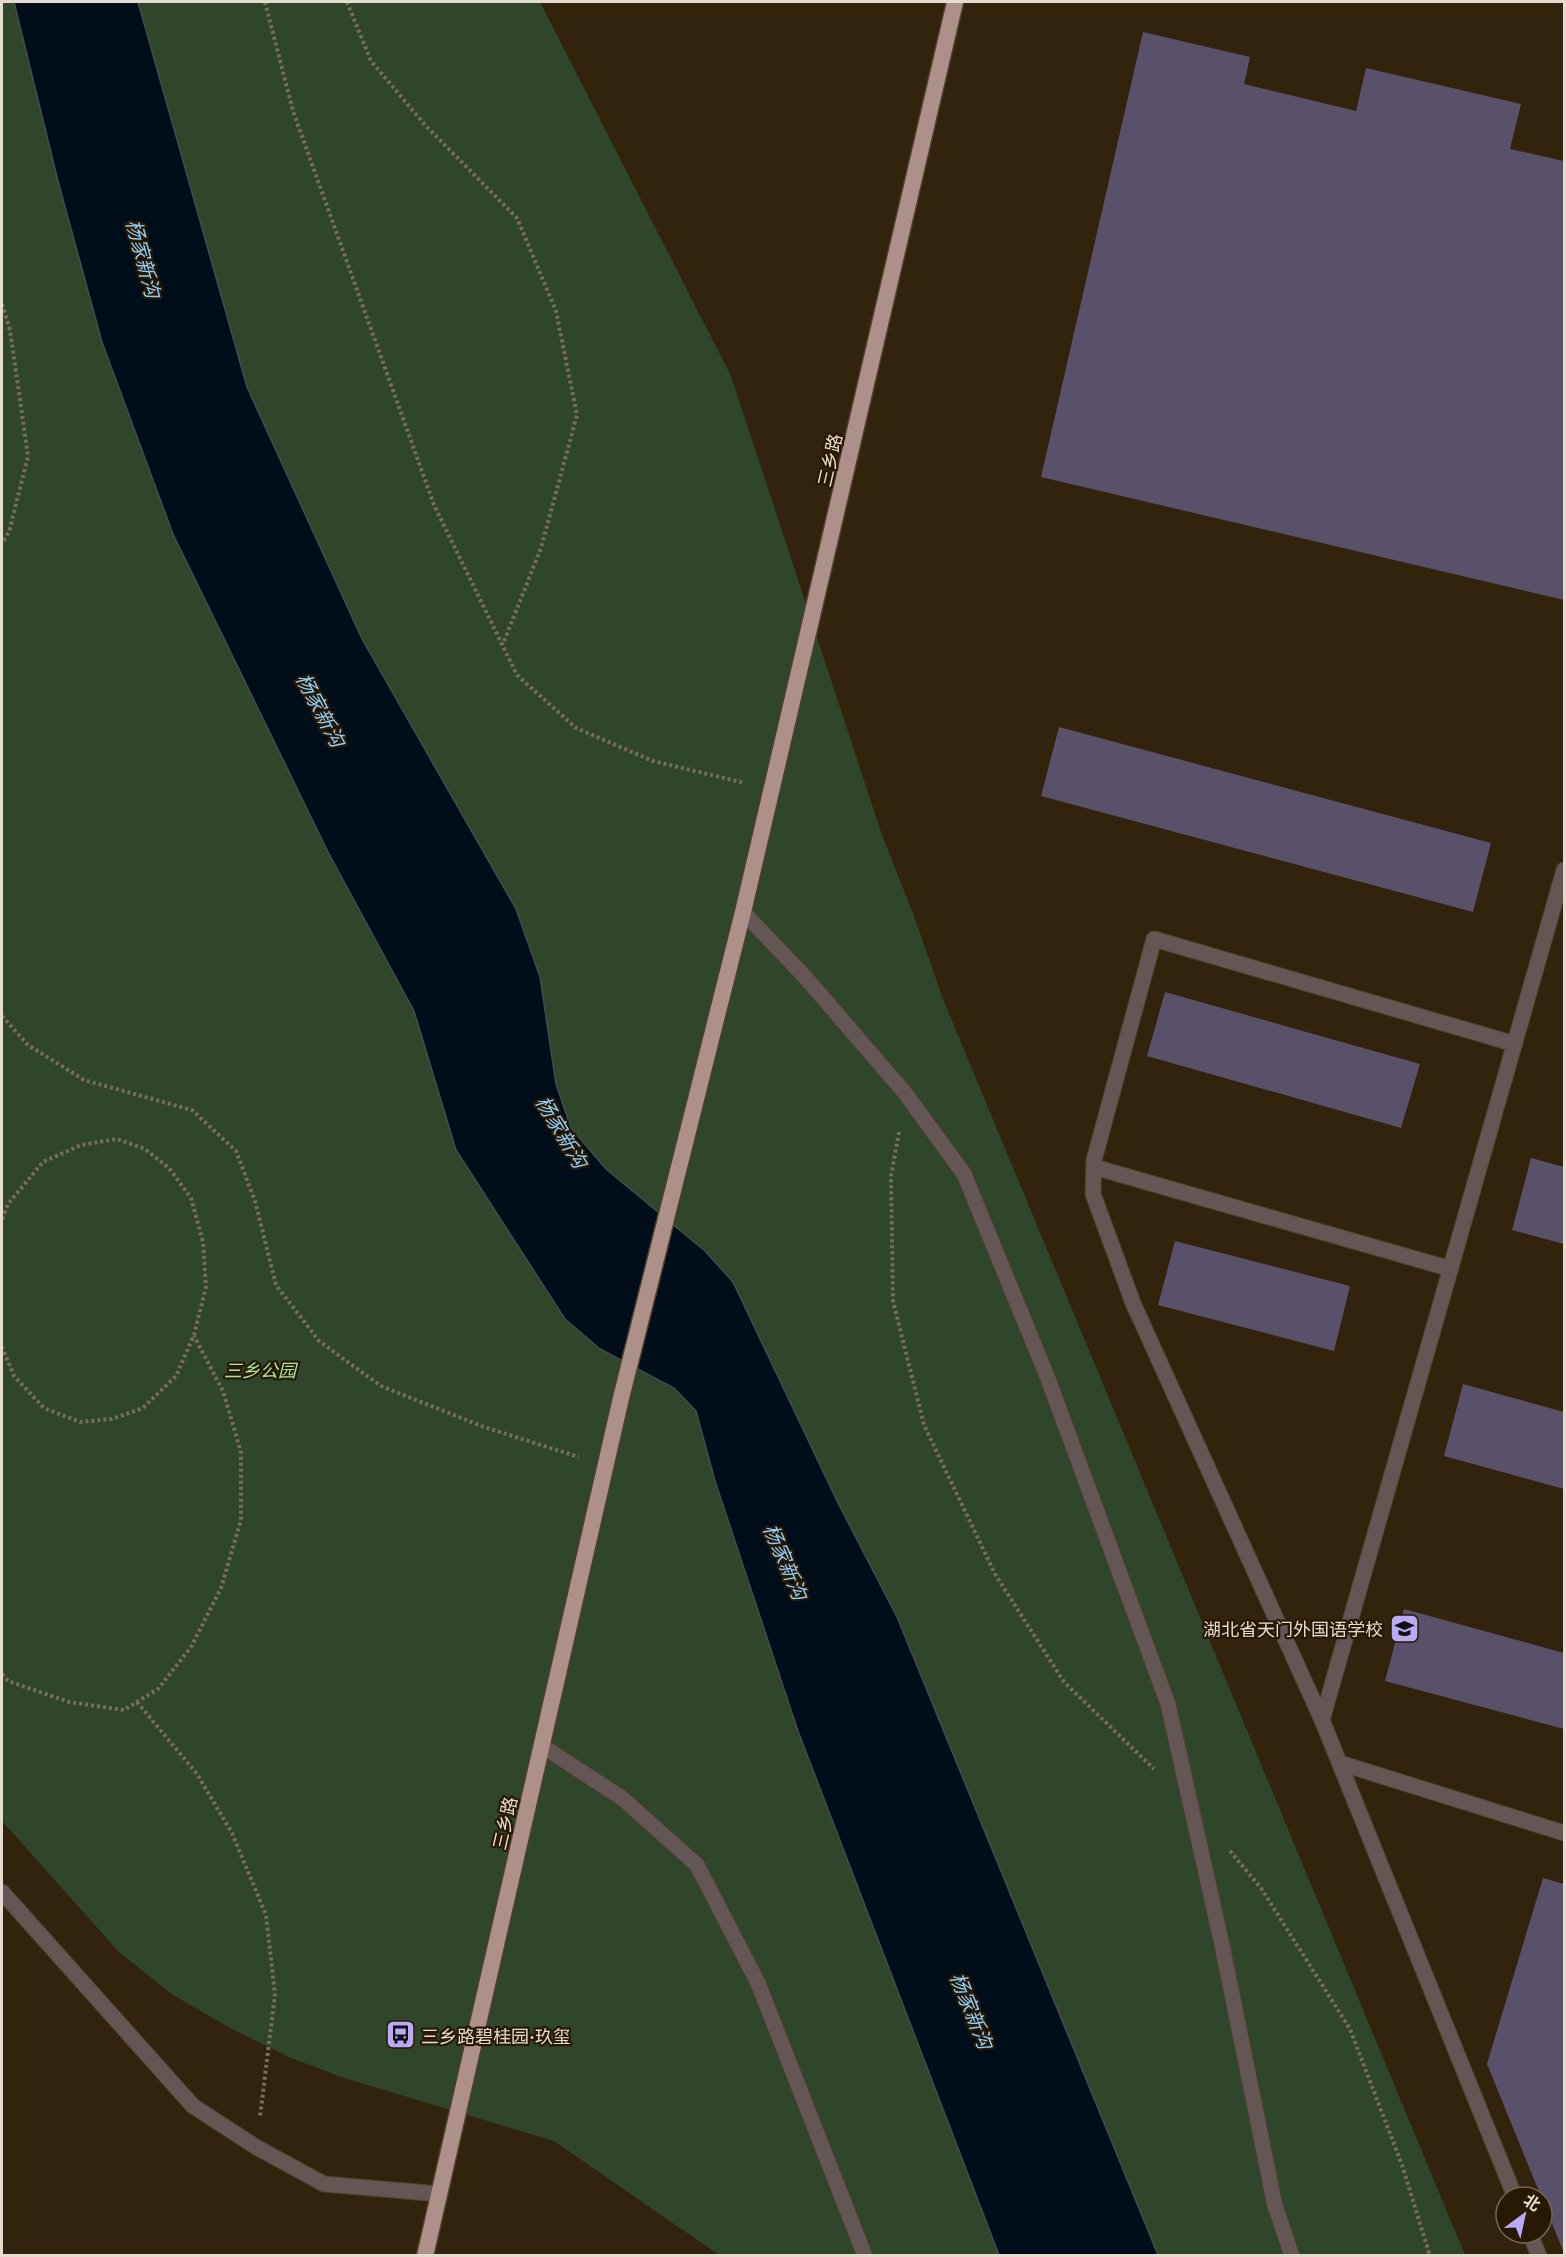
<svg xmlns="http://www.w3.org/2000/svg" width="1566" height="2257" font-family="Literata,'Noto Sans SC',serif">
<style>
.green{fill:#2f462b}
.water{fill:#010d18;stroke:#454b4f;stroke-width:1.5}
.building{fill:#59516a}
.lines{fill:none;stroke-linecap:round;stroke-linejoin:round}
.service-casing{stroke:#4f402c;stroke-width:17}
.minor-casing{stroke:#4f402c;stroke-width:17}
.trunk-casing{stroke:#4f402c;stroke-width:19}
.path{stroke:#796c5a;stroke-width:4;stroke-dasharray:3 3;stroke-linecap:butt}
.service{stroke:#645654;stroke-width:15}
.minor{stroke:#645654;stroke-width:15}
.trunk{stroke:#ae908b;stroke-width:16}
.labels{text-anchor:middle;dominant-baseline:central;stroke-width:4.5;stroke-linejoin:round;paint-order:stroke}
.street-label{font-size:18px;fill:#e5dbce;stroke:#281904}
.park-label{font-size:18px;font-style:italic;fill:#a8e49e;stroke:#281904}
.poi-label{font-size:18px;fill:#e5dbce;stroke:#281904;text-anchor:end}
.water-label{font-size:20px;font-style:italic;fill:#91cdfb;stroke:#281904}
</style>
<rect width="100%" height="100%" fill="#32230d"/>
<path class="green" d="M 2,2 L 540,2 L 731,376 L 882,835 L 914,916 L 943,999 L 1465,2255 L 719,2255 L 554,2141 L 344,2078 L 291,2058 L 232,2029 L 173,1995 L 119,1952 L 2,1821 Z"/>
<path class="water" d="M 14,2 L 138,2 L 247,387 L 362,639 L 516,909 L 540,977 L 556,1084 L 571,1128 L 606,1169 L 705,1251 L 733,1282 L 838,1503 L 897,1617 L 1158,2255 L 999,2255 L 798,1731 L 715,1481 L 696,1411 L 674,1388 L 600,1349 L 565,1319 L 456,1150 L 414,1011 L 328,852 L 173,534 L 102,342 L 58,181 Z"/>
<path class="building" d="M 1143,32 L 1250,57 L 1244,84 L 1356,111 L 1366,68 L 1521,104 L 1510,149 L 1564,161 L 1564,600 L 1041,477 Z
M 1059,727 L 1491,843 L 1473,912 L 1041,796 Z
M 1165,992 L 1420,1064 L 1401,1128 L 1147,1056 Z
M 1531,1158 L 1564,1167 L 1564,1244 L 1512,1230 Z
M 1175,1241 L 1350,1286 L 1334,1351 L 1158,1305 Z
M 1463,1384 L 1564,1412 L 1564,1489 L 1444,1456 Z
M 1404,1609 L 1564,1653 L 1564,1729 L 1385,1681 Z
M 1543,1878 L 1564,1884 L 1564,2253 L 1487,2064 Z"/>
<g class="lines">
<defs>
<path id="service" d="M 743,912 L 806,978 L 905,1093 L 964,1174 L 1047,1376 L 1168,1704 L 1221,1940 L 1275,2206 L 1292,2256
M 1094,1167 L 1451,1269
M 1322,1720 L 1564,870
M 542,1746 L 622,1798 L 697,1865 L 758,1983 L 865,2256
M 1340,1763 L 1564,1833
M 1515,2197 L 1322,1720 L 1133,1303 L 1093,1194 L 1094,1160 L 1154,939 L 1515,1044
M 1530,2233 L 1539,2256"/>
<path id="minor" d="M 2,1892 L 193,2106 L 256,2147 L 324,2184 L 440,2194"/>
<path id="trunk" d="M 425,2256 L 621,1398 L 743,912 L 955,2"/>
</defs>
<use href="#service" class="service-casing"/>
<use href="#minor" class="minor-casing"/>
<use href="#trunk" class="trunk-casing"/>
<path class="path" d="M 265,2 L 293,111 L 434,505 L 517,675 L 576,728 L 653,761 L 745,783
M 347,2 L 371,61 L 425,125 L 517,218 L 556,311 L 577,415 L 541,548 L 503,644
M 2,304 L 10,330 L 28,456 L 9,532 L 2,543
M 2,1016 L 28,1045 L 84,1080 L 192,1110 L 236,1151 L 255,1201 L 276,1285 L 319,1341 L 381,1386 L 484,1427 L 579,1457
M 899,1132 L 891,1176 L 893,1301 L 924,1425 L 995,1574 L 1064,1682 L 1154,1769
M 2,1219 L 8,1204 L 43,1162 L 81,1145 L 117,1139 L 145,1149 L 169,1168 L 191,1198 L 203,1242 L 206,1287 L 194,1335 L 176,1376 L 143,1408 L 112,1419 L 80,1422 L 44,1408 L 14,1376 L 2,1347
M 2,1674 L 8,1681 L 69,1702 L 124,1710 L 158,1689 L 191,1647 L 221,1588 L 241,1520 L 241,1452 L 223,1391 L 194,1336
M 137,1702 L 197,1774 L 232,1833 L 266,1915 L 275,1994 L 260,2117
M 1230,1851 L 1261,1888 L 1350,2029 L 1402,2165 L 1430,2256"/>
<use href="#service" class="service"/>
<use href="#minor" class="minor"/>
<use href="#trunk" class="trunk"/>
</g>
<defs>
<symbol id="school-square" viewBox="-11 -11 22 22"><rect x="-9" y="-9" width="18" height="18" rx="4" fill="#baaaf6" stroke="#281904"/><path d="M0-5L7-2L0 1L-7-2ZM-4 1L0 2.5L4 1V4Q0 6-4 4Z" fill="#111"/></symbol>
<symbol id="bus-square" viewBox="-11 -11 22 22"><rect x="-9" y="-9" width="18" height="18" rx="4" fill="#baaaf6" stroke="#281904"/><path d="M-5-6H5V4H4V6H2V4H-2V6H-4V4H-5ZM-3.5-4V0h7V-4ZM-3.5 1.2v1.5H-2V1.2ZM2 1.2v1.5H3.5V1.2Z" fill="#111"/></symbol>
</defs>
<g fill-rule="evenodd">
<use href="#school-square" x="1388" y="1612" width="33" height="33"/>
<use href="#bus-square" x="384" y="2018" width="33" height="33"/>
</g>
<g class="labels">
<g class="street-label">
<text transform="translate(829 460) rotate(-77)">三乡路</text>
<text transform="translate(504 1823) rotate(-77)">三乡路</text>
</g>
<g class="park-label">
<text x="260" y="1369">三乡公园</text>
</g>
<g class="poi-label">
<text x="1383" y="1628">湖北省天门外国语学校</text>
<text x="421" y="2035" text-anchor="start">三乡路碧桂园·玖玺</text>
</g>
<g class="water-label">
<text transform="translate(145 258) rotate(75)">杨家新沟</text>
<text transform="translate(322 709) rotate(62)">杨家新沟</text>
<text transform="translate(563 1131) rotate(59)">杨家新沟</text>
<text transform="translate(787 1561) rotate(67)">杨家新沟</text>
<text transform="translate(973 2010) rotate(68)">杨家新沟</text>
</g>
</g>
<rect width="1566" height="2257" fill="none" stroke="#e5dbce" stroke-width="6"/>
<g transform="translate(1524 2215) rotate(33)"><circle r="28" fill="#281904" stroke="#746755" stroke-width="1.5"/>
<path d="M0-4.5L10 22L0 15L-10 22Z" fill="#baaaf6"/>
<text y="-9" font-size="16" font-weight="bold" text-anchor="middle" fill="#e5dbce">北</text>
</g>
</svg>
